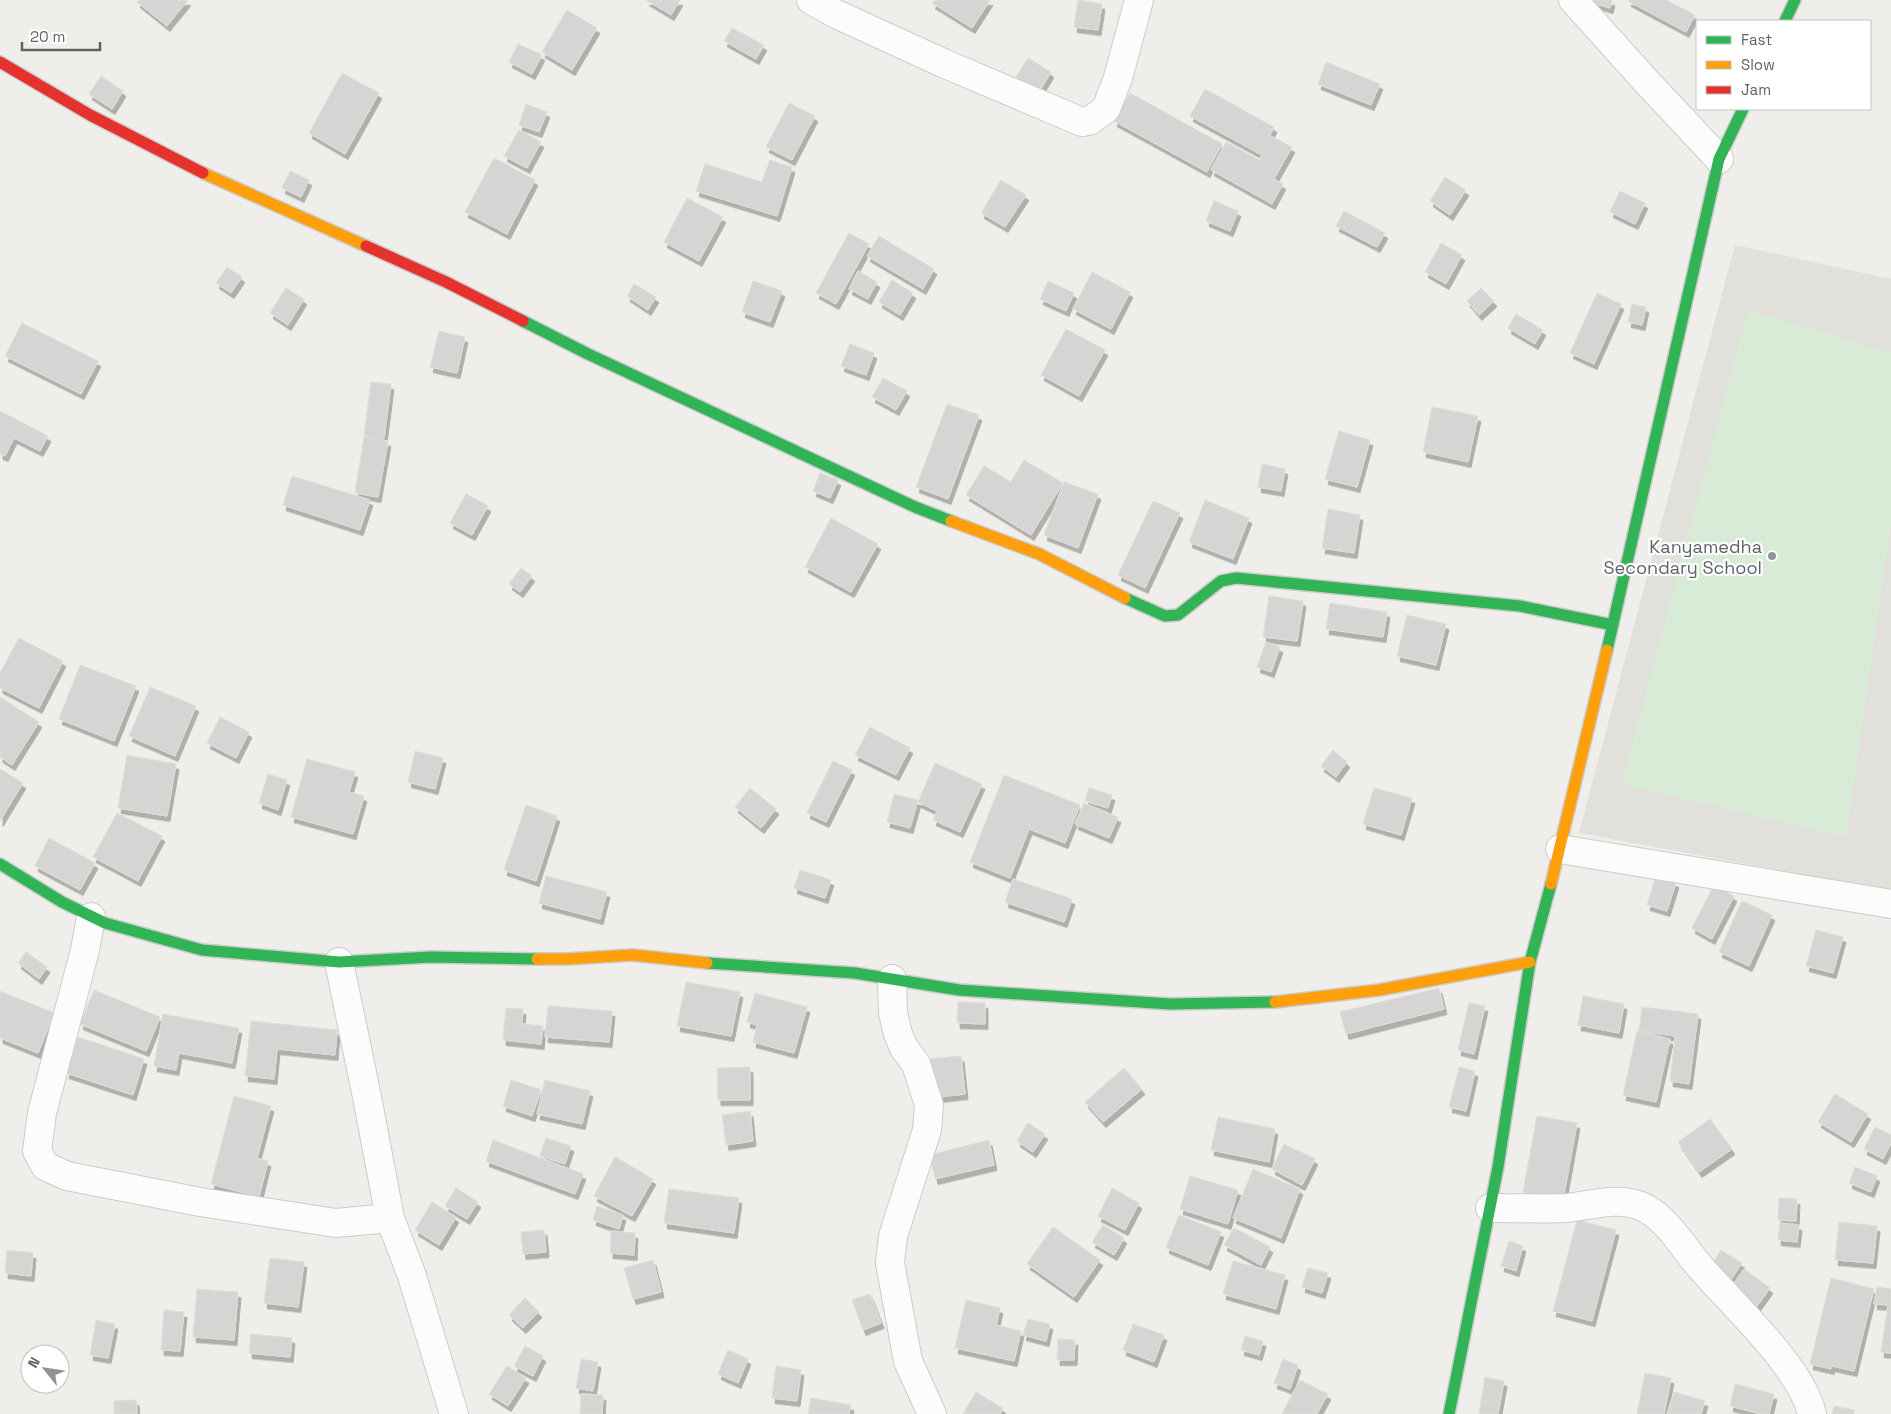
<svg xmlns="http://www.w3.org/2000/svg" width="1891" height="1414" font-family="'Space Grotesk',sans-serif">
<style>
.education{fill:#e2e0da}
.green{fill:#d8ebd6}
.building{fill:#d6d5d3;stroke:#deddd9;filter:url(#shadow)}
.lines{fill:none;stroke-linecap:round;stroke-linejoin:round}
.street-casing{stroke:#cbcccc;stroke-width:30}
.fast-casing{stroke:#cacacb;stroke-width:14}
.slow-casing{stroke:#cacacb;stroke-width:14}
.jam-casing{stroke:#cacacb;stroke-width:14}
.street{stroke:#fdfcfc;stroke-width:28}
.fast{stroke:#30b455;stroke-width:11}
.slow{stroke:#ff9f0a;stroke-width:11}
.jam{stroke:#e5322d;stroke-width:11}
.poi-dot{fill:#919496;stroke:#fff;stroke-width:2}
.labels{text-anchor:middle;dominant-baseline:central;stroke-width:4.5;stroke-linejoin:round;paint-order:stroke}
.poi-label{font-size:18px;fill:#5f6368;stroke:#fff;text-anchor:end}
</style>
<defs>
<filter id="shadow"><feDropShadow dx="3" dy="5.5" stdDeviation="0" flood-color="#0004"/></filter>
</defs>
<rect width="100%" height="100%" fill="#efeeea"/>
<path class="education" d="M 1735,245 L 1891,279 L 1891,891 L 1579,833 Z"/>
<path class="green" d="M 1748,310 L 1891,353 L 1891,524 L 1846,837 L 1622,784 Z"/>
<path class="building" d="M 139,0 L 188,0 L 167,26 L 137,2 Z
M 646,0 L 680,0 L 671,15 Z
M 935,0 L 990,0 L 972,28 L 932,3 Z
M 1078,0 L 1102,4 L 1098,30 L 1074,27 Z
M 1583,0 L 1612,0 L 1610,8 Z
M 1628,0 L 1666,0 L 1695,15 L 1686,32 L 1628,1 Z
M 567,10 L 597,28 L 572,70 L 542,52 Z
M 732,28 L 764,45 L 756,59 L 724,41 Z
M 518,44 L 542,55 L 532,74 L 509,62 Z
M 1028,58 L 1051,72 L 1039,92 L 1016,77 Z
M 1326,62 L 1380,84 L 1371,105 L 1318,84 Z
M 342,73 L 379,93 L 345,154 L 309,133 Z
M 101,76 L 123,91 L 112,109 L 89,94 Z
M 1205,89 L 1274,127 L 1260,154 L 1190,116 Z
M 1130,93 L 1222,144 L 1207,172 L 1114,121 Z
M 789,103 L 815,116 L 792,160 L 766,147 Z
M 526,104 L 547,112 L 539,132 L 519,125 Z
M 519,130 L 541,142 L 527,168 L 504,156 Z
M 1271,136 L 1292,147 L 1274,179 L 1283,184 L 1272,204 L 1211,170 L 1226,142 L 1259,160 Z
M 494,158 L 535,180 L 507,234 L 465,212 Z
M 770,160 L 792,167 L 777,216 L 696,191 L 705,164 L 762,182 Z
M 290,171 L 309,180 L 301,197 L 282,188 Z
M 1445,177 L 1466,190 L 1450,215 L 1430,201 Z
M 1001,180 L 1026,195 L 1005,227 L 981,213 Z
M 1620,191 L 1645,203 L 1635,224 L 1610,212 Z
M 687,198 L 723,217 L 699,261 L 664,242 Z
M 1214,201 L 1238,211 L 1230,231 L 1206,221 Z
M 1344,211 L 1385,233 L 1377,247 L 1336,226 Z
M 849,233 L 869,244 L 836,304 L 816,293 Z
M 879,236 L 934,269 L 923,289 L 867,256 Z
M 1441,243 L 1462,255 L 1446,284 L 1425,272 Z
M 227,267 L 242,277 L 231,293 L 216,283 Z
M 858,271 L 877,282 L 868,299 L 849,289 Z
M 1092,272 L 1130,292 L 1111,329 L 1073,309 Z
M 892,280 L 913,293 L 900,315 L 879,302 Z
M 753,281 L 782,291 L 770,322 L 742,312 Z
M 1048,281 L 1074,293 L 1066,311 L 1040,299 Z
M 634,284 L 656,297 L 648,310 L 627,296 Z
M 286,288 L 304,299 L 288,325 L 270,313 Z
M 1481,288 L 1494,301 L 1479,315 L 1467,301 Z
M 1597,293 L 1621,304 L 1594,364 L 1570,353 Z
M 1632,304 L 1646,307 L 1642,325 L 1628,322 Z
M 1516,314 L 1543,330 L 1535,344 L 1508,328 Z
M 22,323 L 98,361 L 81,394 L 5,356 Z
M 1066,329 L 1105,350 L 1079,396 L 1041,375 Z
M 439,331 L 465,337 L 457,373 L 430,367 Z
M 850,344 L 874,353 L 866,375 L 841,366 Z
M 883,378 L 907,391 L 896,410 L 872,397 Z
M 371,382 L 391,384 L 384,438 L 364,436 Z
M 947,404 L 979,415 L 948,499 L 916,487 Z
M 1432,407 L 1478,416 L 1468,462 L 1423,452 Z
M 0,411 L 48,436 L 40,451 L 14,438 L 5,456 L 0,454 Z
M 1339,431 L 1370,440 L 1357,487 L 1325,479 Z
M 364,437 L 388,441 L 378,497 L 355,493 Z
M 1024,460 L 1063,483 L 1031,535 L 966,495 L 984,466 L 1011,482 Z
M 1262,464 L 1285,469 L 1281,491 L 1258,487 Z
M 820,473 L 838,480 L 830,498 L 813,491 Z
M 292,476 L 370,500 L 360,530 L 283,505 Z
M 1064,482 L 1098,494 L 1078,548 L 1044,535 Z
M 466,494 L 488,506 L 472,535 L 450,523 Z
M 1205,500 L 1249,518 L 1233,559 L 1189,542 Z
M 1153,501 L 1180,513 L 1145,588 L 1118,575 Z
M 1328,509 L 1360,515 L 1354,553 L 1322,548 Z
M 831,518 L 878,544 L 851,592 L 805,567 Z
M 521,568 L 532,576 L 520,592 L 509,584 Z
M 1269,596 L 1303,601 L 1297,641 L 1263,637 Z
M 1330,603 L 1387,612 L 1383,637 L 1326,629 Z
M 1407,615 L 1446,624 L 1436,665 L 1397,656 Z
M 19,638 L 63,661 L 39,708 L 0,688 L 0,673 Z
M 1266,642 L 1280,647 L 1271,672 L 1257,667 Z
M 80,665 L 136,686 L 114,741 L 59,719 Z
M 150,687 L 196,706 L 175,756 L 129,736 Z
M 0,697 L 39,722 L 12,765 L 0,757 Z
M 220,717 L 249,732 L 236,758 L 207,743 Z
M 870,727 L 910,748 L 896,775 L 855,755 Z
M 1333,750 L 1347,762 L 1336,777 L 1321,766 Z
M 415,751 L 443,758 L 435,789 L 408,782 Z
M 127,755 L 176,764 L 167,816 L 118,808 Z
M 307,759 L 355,772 L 349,792 L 364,796 L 353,834 L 291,817 Z
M 833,761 L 852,770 L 826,822 L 807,813 Z
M 935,763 L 982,784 L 960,832 L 933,820 L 937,811 L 918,802 Z
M 0,769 L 23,783 L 0,821 Z
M 268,774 L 287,780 L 278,810 L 259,803 Z
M 1004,775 L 1080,805 L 1065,843 L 1029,829 L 1010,878 L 970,862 Z
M 750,788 L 776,809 L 761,828 L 735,807 Z
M 1089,788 L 1112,795 L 1108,808 L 1085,801 Z
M 1374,788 L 1412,798 L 1401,835 L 1363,824 Z
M 894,794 L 918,800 L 910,828 L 887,822 Z
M 1084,803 L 1118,817 L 1109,838 L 1075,824 Z
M 526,805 L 557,816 L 536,881 L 504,870 Z
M 117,813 L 162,836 L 138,881 L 93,857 Z
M 49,838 L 95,863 L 80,890 L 35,866 Z
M 800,870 L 831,880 L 825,898 L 794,888 Z
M 546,876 L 607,892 L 600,919 L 539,903 Z
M 1656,876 L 1676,882 L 1667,911 L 1647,905 Z
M 1013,879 L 1072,899 L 1064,922 L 1005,902 Z
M 1714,885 L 1734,896 L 1712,939 L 1692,928 Z
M 1742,901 L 1772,915 L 1749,966 L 1719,952 Z
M 1816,930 L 1843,937 L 1833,973 L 1806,966 Z
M 26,952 L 47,967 L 39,979 L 18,963 Z
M 686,982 L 740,992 L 731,1036 L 677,1026 Z
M 1439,988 L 1444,1009 L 1346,1034 L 1340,1012 Z
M 94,990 L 160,1017 L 146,1051 L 80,1024 Z
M 0,991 L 54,1013 L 38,1053 L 0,1038 Z
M 755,993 L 807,1007 L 794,1053 L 753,1042 L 757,1025 L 747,1022 Z
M 1583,996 L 1624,1004 L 1619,1033 L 1578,1025 Z
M 958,1002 L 985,1003 L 985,1024 L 957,1023 Z
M 1469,1003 L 1485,1006 L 1474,1054 L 1458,1050 Z
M 548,1006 L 612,1011 L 609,1042 L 545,1037 Z
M 1642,1007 L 1698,1014 L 1689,1084 L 1670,1081 L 1675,1036 L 1639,1031 Z
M 506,1008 L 523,1009 L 522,1024 L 543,1026 L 541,1044 L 503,1040 Z
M 163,1014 L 239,1028 L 232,1063 L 179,1053 L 176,1070 L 154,1066 Z
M 251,1021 L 337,1030 L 335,1055 L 277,1049 L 274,1079 L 245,1076 Z
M 1637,1031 L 1670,1039 L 1656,1102 L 1623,1095 Z
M 78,1037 L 144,1059 L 133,1095 L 66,1073 Z
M 961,1056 L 965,1094 L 930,1098 L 926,1059 Z
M 750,1067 L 750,1100 L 718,1100 L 717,1068 Z
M 1459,1067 L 1475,1071 L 1466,1111 L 1449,1107 Z
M 1124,1068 L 1142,1089 L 1103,1122 L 1085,1102 Z
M 511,1080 L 541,1090 L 532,1116 L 503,1106 Z
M 545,1080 L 590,1091 L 582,1124 L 537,1114 Z
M 1835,1094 L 1868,1114 L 1851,1142 L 1818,1122 Z
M 234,1096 L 271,1106 L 257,1158 L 268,1161 L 259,1197 L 211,1184 Z
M 750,1111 L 753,1141 L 726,1145 L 722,1115 Z
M 1537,1116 L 1577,1123 L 1563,1200 L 1523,1192 Z
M 1218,1117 L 1275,1129 L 1269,1162 L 1211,1150 Z
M 1710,1119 L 1732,1149 L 1699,1172 L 1678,1142 Z
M 1028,1123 L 1045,1134 L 1033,1152 L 1017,1141 Z
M 1875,1127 L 1891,1135 L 1891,1143 L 1883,1159 L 1864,1149 Z
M 546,1138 L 571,1146 L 565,1164 L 540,1156 Z
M 493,1140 L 583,1174 L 575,1194 L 486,1161 Z
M 989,1140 L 994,1165 L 935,1179 L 930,1155 Z
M 1284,1144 L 1315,1159 L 1302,1185 L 1272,1169 Z
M 615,1157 L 653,1179 L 632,1216 L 594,1196 Z
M 1855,1167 L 1877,1176 L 1871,1192 L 1849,1183 Z
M 1253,1169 L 1300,1189 L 1281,1238 L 1233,1218 Z
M 1190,1176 L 1238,1190 L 1228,1224 L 1180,1209 Z
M 456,1188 L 478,1202 L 467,1219 L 445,1206 Z
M 1112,1188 L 1139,1203 L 1125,1230 L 1098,1216 Z
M 669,1189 L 739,1198 L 734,1233 L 664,1223 Z
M 1779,1198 L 1797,1199 L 1796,1221 L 1778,1220 Z
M 432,1202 L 456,1217 L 439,1245 L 415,1230 Z
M 597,1206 L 623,1215 L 619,1229 L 593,1220 Z
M 1179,1215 L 1221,1232 L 1208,1265 L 1166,1248 Z
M 1577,1220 L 1616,1230 L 1592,1321 L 1553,1311 Z
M 1839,1222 L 1877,1226 L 1873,1263 L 1835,1260 Z
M 1780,1223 L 1799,1225 L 1797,1242 L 1778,1240 Z
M 1103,1225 L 1124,1238 L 1114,1255 L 1092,1242 Z
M 1053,1227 L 1100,1260 L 1074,1297 L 1027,1264 Z
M 1234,1228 L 1270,1247 L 1261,1265 L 1224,1245 Z
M 544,1230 L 546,1252 L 523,1254 L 521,1232 Z
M 611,1231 L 635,1233 L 634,1255 L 610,1253 Z
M 1509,1241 L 1523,1246 L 1516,1271 L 1501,1266 Z
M 7,1250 L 33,1253 L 31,1276 L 5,1273 Z
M 1721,1250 L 1742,1263 L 1730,1281 L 1709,1268 Z
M 270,1258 L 304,1262 L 298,1307 L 264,1303 Z
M 653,1260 L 661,1292 L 633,1299 L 624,1268 Z
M 1233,1261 L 1285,1275 L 1276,1309 L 1223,1294 Z
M 1308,1268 L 1328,1273 L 1322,1293 L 1302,1287 Z
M 1744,1269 L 1770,1288 L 1755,1309 L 1729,1290 Z
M 1831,1278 L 1874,1289 L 1854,1371 L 1832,1366 L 1831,1369 L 1810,1364 Z
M 1877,1287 L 1891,1289 L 1891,1353 L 1881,1352 L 1888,1305 L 1874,1304 Z
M 197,1289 L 238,1292 L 234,1340 L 193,1337 Z
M 870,1294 L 881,1323 L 863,1330 L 852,1300 Z
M 525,1298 L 539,1312 L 523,1328 L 509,1315 Z
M 966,1300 L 1000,1308 L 996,1325 L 1021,1331 L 1014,1361 L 955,1348 Z
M 164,1310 L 184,1312 L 180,1351 L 161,1350 Z
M 1028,1319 L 1050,1324 L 1046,1341 L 1023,1335 Z
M 96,1320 L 115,1324 L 108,1358 L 90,1355 Z
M 1133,1324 L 1164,1335 L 1154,1362 L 1123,1350 Z
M 251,1334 L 292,1338 L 290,1357 L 249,1353 Z
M 1245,1336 L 1263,1341 L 1259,1355 L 1241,1350 Z
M 1058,1339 L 1075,1340 L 1074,1360 L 1057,1360 Z
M 525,1346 L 543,1356 L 533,1376 L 514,1366 Z
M 728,1350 L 748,1359 L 738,1383 L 718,1374 Z
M 581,1359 L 598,1362 L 593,1391 L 576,1388 Z
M 1283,1359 L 1298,1365 L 1290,1389 L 1274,1383 Z
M 507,1366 L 526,1378 L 508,1406 L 489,1394 Z
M 776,1366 L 801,1370 L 797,1401 L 772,1398 Z
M 1645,1373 L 1671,1378 L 1664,1414 L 1637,1414 Z
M 1485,1377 L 1504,1381 L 1498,1414 L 1479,1414 Z
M 1300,1380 L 1328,1394 L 1317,1414 L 1282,1414 Z
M 1735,1384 L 1774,1394 L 1769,1414 L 1761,1414 L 1730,1406 Z
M 976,1392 L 1003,1408 L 1000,1414 L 963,1414 Z
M 1674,1392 L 1705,1401 L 1701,1414 L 1667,1414 Z
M 581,1394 L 603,1395 L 602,1414 L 580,1414 Z
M 811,1398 L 851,1405 L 849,1414 L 808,1414 Z
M 136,1400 L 137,1414 L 114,1414 L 114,1401 Z
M 1834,1406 L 1854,1410 L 1853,1414 L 1832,1414 Z"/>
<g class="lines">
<defs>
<path id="street" d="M 811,0 L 836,14 L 943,63 L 1082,122 L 1091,120 L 1106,109 L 1118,78 L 1139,0
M 1573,0 L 1645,80 L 1719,159
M 1560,849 L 1891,904
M 91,917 L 85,950 L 42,1113 L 37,1151 L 45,1166 L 67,1176 L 200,1202 L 336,1223 L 390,1218
M 339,962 L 367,1097 L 390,1218 L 412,1276 L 454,1414
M 892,979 L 893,1013 L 898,1034 L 904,1048 L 916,1064 L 929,1105 L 927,1130 L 893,1236 L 890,1263 L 908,1361 L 932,1414
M 1490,1208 C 1515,1208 1541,1209 1566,1208 C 1590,1206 1616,1196 1641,1206 C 1667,1217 1683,1248 1701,1268 C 1733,1305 1802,1368 1812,1414"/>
<path id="fast" d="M 1785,21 L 1795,0
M 523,321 L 588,354 L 915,507 L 951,521
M 1125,598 L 1165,616 L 1178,615 L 1221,581 L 1236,578 L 1520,606 L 1613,625
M 1607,650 L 1719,159 L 1743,109
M 0,864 L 62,902 L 105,923 L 202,950 L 339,962 L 431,957 L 537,959
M 707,963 L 855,973 L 959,990 L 1170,1004 L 1275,1002
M 1449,1414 L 1498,1167 L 1530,962 L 1551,884"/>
<path id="slow" d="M 203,173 L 366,246
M 951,521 L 1039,554 L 1125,598
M 1551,884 L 1607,650
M 537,959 L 566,959 L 633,955 L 707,963
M 1275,1002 L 1379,990 L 1530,962"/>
<path id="jam" d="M 0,62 L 90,115 L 203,173
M 366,246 L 446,282 L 523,321"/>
</defs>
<use href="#street" class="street-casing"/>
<use href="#fast" class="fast-casing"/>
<use href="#slow" class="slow-casing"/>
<use href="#jam" class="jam-casing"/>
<use href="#street" class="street"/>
<use href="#fast" class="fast"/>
<use href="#slow" class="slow"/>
<use href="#jam" class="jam"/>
</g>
<circle class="poi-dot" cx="1772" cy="556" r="5"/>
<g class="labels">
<g class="poi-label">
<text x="1762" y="546">Kanyamedha<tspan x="1762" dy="21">Secondary School</tspan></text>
</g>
</g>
<rect x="1696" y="20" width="175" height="90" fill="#ffffff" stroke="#bfc1c3"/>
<rect x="1706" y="36" width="25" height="8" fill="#30b455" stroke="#bfc1c3"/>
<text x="1741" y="45" font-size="15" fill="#5f6368">Fast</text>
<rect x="1706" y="61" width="25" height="8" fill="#ff9f0a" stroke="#bfc1c3"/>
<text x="1741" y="70" font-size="15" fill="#5f6368">Slow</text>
<rect x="1706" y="86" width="25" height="8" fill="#e5322d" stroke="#bfc1c3"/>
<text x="1741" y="95" font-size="15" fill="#5f6368">Jam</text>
<g transform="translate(45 1369) rotate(300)"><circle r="24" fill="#ffffff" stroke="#bfc1c3"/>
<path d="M0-4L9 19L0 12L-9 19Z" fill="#919496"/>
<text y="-8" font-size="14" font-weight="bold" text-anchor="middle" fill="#5f6368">N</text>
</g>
<path d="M22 42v8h78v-8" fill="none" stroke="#5f6368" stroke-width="2.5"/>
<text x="30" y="42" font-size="15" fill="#5f6368" stroke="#ffffff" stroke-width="4" paint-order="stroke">20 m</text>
</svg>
